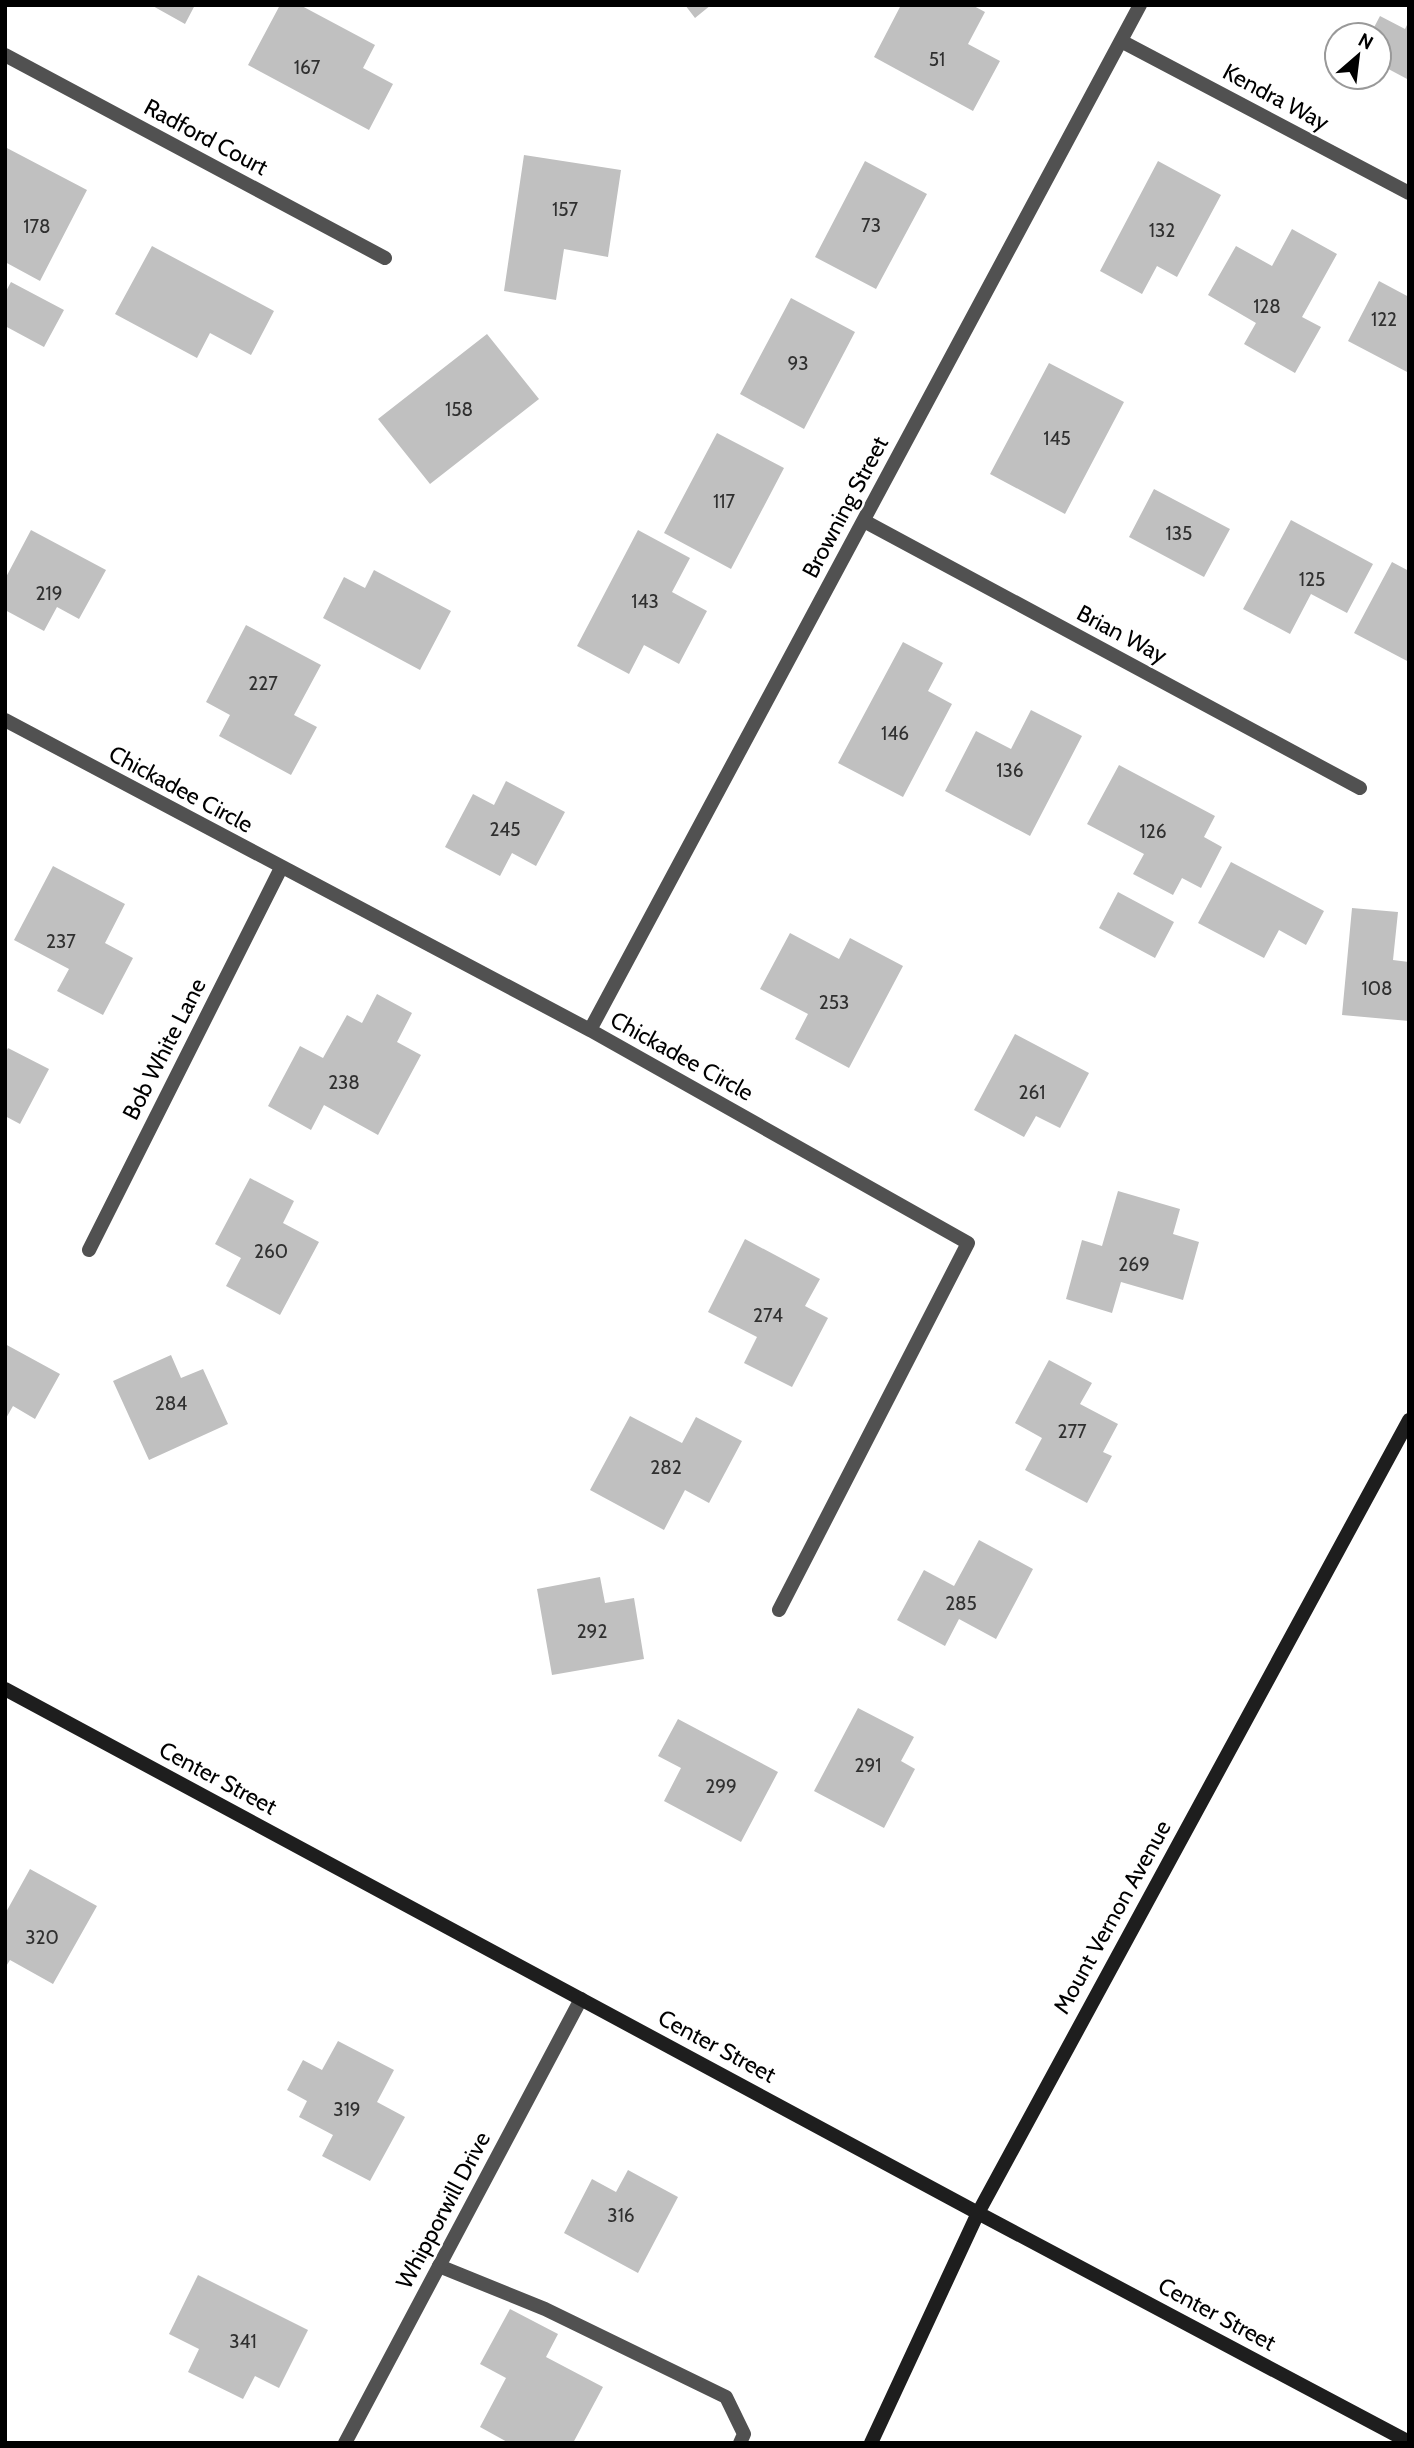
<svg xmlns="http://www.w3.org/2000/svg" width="1414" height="2448" font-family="Cabin,sans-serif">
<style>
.building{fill:#c0c0c0}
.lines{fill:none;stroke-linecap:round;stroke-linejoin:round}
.lane{stroke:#515151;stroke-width:14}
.street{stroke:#515151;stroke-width:14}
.secondary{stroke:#1e1e1e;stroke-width:14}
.labels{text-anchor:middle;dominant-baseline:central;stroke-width:5;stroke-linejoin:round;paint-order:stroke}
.number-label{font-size:19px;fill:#303030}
.street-label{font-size:23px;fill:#000;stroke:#fff}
</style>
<rect width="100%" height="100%" fill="#fff"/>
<path class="building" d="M 151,5 L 195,5 L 185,24 Z
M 280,5 L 300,5 L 375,45 L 363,68 L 393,84 L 369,130 L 248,65 Z
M 685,5 L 711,5 L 695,18 Z
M 901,5 L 972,5 L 985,12 L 968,44 L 1000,61 L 973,111 L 874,57 Z
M 1380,16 L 1405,29 L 1409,21 L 1409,80 L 1379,64 L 1379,35 L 1370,35 Z
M 5,147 L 87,190 L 40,281 L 5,262 Z
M 524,155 L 621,170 L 608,257 L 564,249 L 556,300 L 504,291 Z
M 865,161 L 927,194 L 876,289 L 815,257 Z
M 1158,161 L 1221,195 L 1177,277 L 1157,266 L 1142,294 L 1100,271 Z
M 1292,229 L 1337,254 L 1302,317 L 1321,327 L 1295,373 L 1244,344 L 1256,323 L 1208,295 L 1236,246 L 1272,266 Z
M 152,246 L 274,311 L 251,355 L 210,333 L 197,358 L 115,314 Z
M 1379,281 L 1409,297 L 1409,373 L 1348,341 Z
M 11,282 L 64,310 L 44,347 L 5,326 L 5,293 Z
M 791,298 L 855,332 L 804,429 L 740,394 Z
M 487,334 L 539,399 L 430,484 L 378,419 Z
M 1049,363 L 1124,402 L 1065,514 L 990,474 Z
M 717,433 L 784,468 L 731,569 L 664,533 Z
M 1154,489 L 1230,529 L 1204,577 L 1129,537 Z
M 1291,520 L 1373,564 L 1347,613 L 1311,594 L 1290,634 L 1243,609 Z
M 31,530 L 106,570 L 79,619 L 57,607 L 44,631 L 5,610 L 5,579 Z
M 638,530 L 690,558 L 672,592 L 707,611 L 679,664 L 644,645 L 629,674 L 577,646 Z
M 1392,562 L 1409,571 L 1409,662 L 1354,633 Z
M 374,570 L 451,611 L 420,670 L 323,618 L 344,577 L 365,588 Z
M 246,625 L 321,665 L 294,715 L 317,727 L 291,775 L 219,736 L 230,715 L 206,702 Z
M 903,642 L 943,663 L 928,691 L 952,704 L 903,797 L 838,763 Z
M 1031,710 L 1082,736 L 1030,836 L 945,791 L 976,731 L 1011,749 Z
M 1119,765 L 1215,816 L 1204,837 L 1222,847 L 1201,888 L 1182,878 L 1173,895 L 1133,874 L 1144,854 L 1087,824 Z
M 506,781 L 565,812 L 536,866 L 512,853 L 500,876 L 445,847 L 473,794 L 494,805 Z
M 1231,862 L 1324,911 L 1306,945 L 1279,930 L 1264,958 L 1198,923 Z
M 53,866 L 125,904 L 105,943 L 133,958 L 103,1015 L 57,991 L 69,969 L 14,940 Z
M 1118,892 L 1174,922 L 1155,958 L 1099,928 Z
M 1352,908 L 1398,912 L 1393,960 L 1409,962 L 1409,1021 L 1342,1015 Z
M 790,933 L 839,959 L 850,938 L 903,966 L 849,1068 L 795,1039 L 808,1014 L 760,989 Z
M 377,994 L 412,1013 L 397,1042 L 421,1055 L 378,1135 L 324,1105 L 311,1130 L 268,1106 L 300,1046 L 323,1058 L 347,1015 L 362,1023 Z
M 1015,1034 L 1089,1073 L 1060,1128 L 1036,1116 L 1024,1137 L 974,1110 Z
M 8,1048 L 49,1069 L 20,1124 L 5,1116 L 5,1054 Z
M 250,1178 L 294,1201 L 283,1223 L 319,1242 L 280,1315 L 226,1286 L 241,1258 L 215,1244 Z
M 1118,1191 L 1180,1209 L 1173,1234 L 1199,1242 L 1183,1300 L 1121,1282 L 1112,1313 L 1066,1299 L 1082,1240 L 1102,1246 Z
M 745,1239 L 820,1279 L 805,1306 L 828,1318 L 792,1387 L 744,1363 L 757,1337 L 708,1312 Z
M 5,1344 L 60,1374 L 35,1419 L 13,1406 L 5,1420 Z
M 171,1355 L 181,1378 L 203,1369 L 228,1424 L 149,1460 L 113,1381 Z
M 1049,1360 L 1092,1383 L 1080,1404 L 1118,1424 L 1103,1452 L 1112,1456 L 1087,1503 L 1025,1470 L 1042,1438 L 1015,1423 Z
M 630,1416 L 682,1443 L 696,1417 L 742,1441 L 709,1503 L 685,1490 L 664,1530 L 590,1490 Z
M 979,1540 L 1033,1569 L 996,1639 L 959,1619 L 945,1646 L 897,1620 L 924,1570 L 954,1586 Z
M 600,1577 L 605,1603 L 634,1598 L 644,1659 L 552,1675 L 537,1589 Z
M 858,1708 L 914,1737 L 901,1761 L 915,1769 L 884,1828 L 814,1791 Z
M 678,1719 L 778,1772 L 741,1842 L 664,1801 L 681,1768 L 658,1756 Z
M 30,1869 L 97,1906 L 53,1984 L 10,1960 L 5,1968 L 5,1914 Z
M 338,2041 L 394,2070 L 377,2102 L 405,2117 L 370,2181 L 322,2156 L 333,2135 L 299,2117 L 307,2101 L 287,2090 L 303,2060 L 322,2070 Z
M 628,2170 L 678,2197 L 638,2273 L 564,2233 L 592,2179 L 616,2192 Z
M 198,2275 L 308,2330 L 279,2388 L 255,2376 L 243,2399 L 188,2372 L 199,2349 L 169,2334 Z
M 510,2309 L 558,2334 L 546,2357 L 603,2387 L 573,2443 L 509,2443 L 480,2427 L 506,2378 L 480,2364 Z"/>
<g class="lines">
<path class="lane" d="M 439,2266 L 545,2309 L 726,2397 L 744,2434 L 740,2443"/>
<path class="street" d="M 1121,41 L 1409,193
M 5,55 L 385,258
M 864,521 L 1360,788
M 5,720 L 590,1030 L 968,1243 L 779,1610
M 590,1030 L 1140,5
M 89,1250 L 281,868
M 345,2443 L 581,1999"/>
<path class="secondary" d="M 5,1689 L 978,2213 L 1409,2442
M 871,2443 L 978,2213 L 1409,1420"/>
</g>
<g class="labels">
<g class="number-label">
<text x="937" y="59">51</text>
<text x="307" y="67">167</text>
<text x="565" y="209">157</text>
<text x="871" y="225">73</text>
<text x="37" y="226">178</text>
<text x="1162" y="230">132</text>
<text x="1267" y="306">128</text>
<text x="1384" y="319">122</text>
<text x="798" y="363">93</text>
<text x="459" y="409">158</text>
<text x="1057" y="438">145</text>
<text x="724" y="501">117</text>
<text x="1179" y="533">135</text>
<text x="1312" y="579">125</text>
<text x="49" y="593">219</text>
<text x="645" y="601">143</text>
<text x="263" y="683">227</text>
<text x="895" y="733">146</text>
<text x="1010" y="770">136</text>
<text x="505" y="829">245</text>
<text x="1153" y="831">126</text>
<text x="61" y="941">237</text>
<text x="1377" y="988">108</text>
<text x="834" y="1002">253</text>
<text x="344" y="1082">238</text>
<text x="1032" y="1092">261</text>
<text x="271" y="1251">260</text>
<text x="1134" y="1264">269</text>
<text x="768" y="1315">274</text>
<text x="171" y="1403">284</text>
<text x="1072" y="1431">277</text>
<text x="666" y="1467">282</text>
<text x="961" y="1603">285</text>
<text x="592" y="1631">292</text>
<text x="868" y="1765">291</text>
<text x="721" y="1786">299</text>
<text x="42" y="1937">320</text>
<text x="347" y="2109">319</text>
<text x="621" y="2215">316</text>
<text x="243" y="2341">341</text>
</g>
<g class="street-label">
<text transform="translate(1276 97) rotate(28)">Kendra Way</text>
<text transform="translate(206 137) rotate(28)">Radford Court</text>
<text transform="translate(845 507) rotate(-62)">Browning Street</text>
<text transform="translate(1122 634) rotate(28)">Brian Way</text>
<text transform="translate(181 789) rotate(28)">Chickadee Circle</text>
<text transform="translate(164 1049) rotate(-63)">Bob White Lane</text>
<text transform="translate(682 1056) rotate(29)">Chickadee Circle</text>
<text transform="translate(218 1778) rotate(28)">Center Street</text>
<text transform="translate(1112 1917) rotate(-61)">Mount Vernon Avenue</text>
<text transform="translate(717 2046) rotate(28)">Center Street</text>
<text transform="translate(443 2210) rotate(-62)">Whipporwill Drive</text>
<text transform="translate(1217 2314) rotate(28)">Center Street</text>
</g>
</g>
<rect width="1414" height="2448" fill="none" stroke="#000000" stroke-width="14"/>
<g transform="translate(1358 56) rotate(28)"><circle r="33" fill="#ffffff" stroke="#999999" stroke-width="2"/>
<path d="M0-5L12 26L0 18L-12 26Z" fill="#000000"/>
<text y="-10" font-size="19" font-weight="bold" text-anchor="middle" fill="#000000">N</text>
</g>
</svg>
